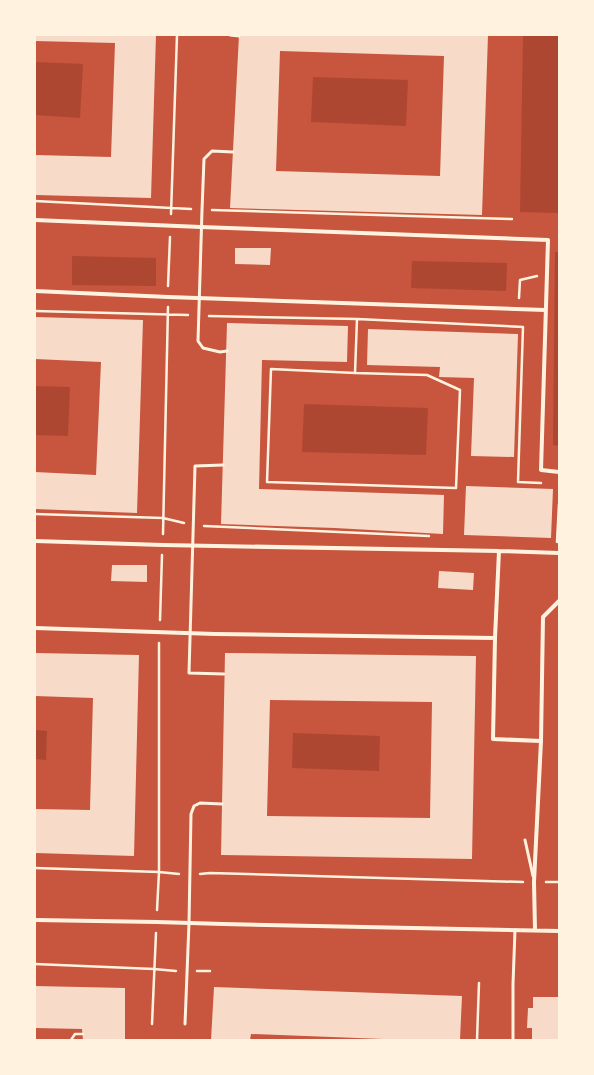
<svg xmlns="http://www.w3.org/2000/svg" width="594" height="1075" font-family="'Golos Text',sans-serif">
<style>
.green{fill:#ae4732}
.building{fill:#f7dbc8;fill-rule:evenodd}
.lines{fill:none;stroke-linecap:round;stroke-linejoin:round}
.path{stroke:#fff3e0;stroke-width:2.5}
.service{stroke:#fff3e0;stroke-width:3}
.minor{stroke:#fff3e0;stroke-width:4}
</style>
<rect width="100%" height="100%" fill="#c8553d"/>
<path class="green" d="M 523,35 L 559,35 L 559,213 L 520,212 Z
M 35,62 L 83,64 L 80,118 L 35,115 Z
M 313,77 L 408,80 L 406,126 L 311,122 Z
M 555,252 L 559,252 L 559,446 L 553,445 Z
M 72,256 L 156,258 L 156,286 L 72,285 Z
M 412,261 L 507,263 L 506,291 L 411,288 Z
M 35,386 L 70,387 L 68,436 L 35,435 Z
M 304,404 L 428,408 L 426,455 L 302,452 Z
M 35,730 L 47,731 L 46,760 L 35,759 Z
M 293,733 L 380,736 L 379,771 L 292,768 Z"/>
<path class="building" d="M 35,35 L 156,35 L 151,198 L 35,195 L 35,155 L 111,157 L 115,43 L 35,41 Z
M 239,35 L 488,35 L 482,215 L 230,208 ZM 280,51 L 444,56 L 440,176 L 276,171 Z
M 235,248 L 271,248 L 270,265 L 235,264 Z
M 35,317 L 143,320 L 137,513 L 35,509 L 35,472 L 96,475 L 101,362 L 35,359 Z
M 227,323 L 348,326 L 347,362 L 262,360 L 259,489 L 444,495 L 443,534 L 335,528 L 221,524 Z
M 368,329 L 518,334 L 514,457 L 471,456 L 474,378 L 439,377 L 440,367 L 367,365 Z
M 466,486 L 553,489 L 551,538 L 464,535 Z
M 112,565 L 147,565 L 147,582 L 111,581 Z
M 439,571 L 474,573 L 473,590 L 438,588 Z
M 35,653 L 139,655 L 134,856 L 35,853 L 35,809 L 90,810 L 93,698 L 35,696 Z
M 225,653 L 476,656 L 472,859 L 221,855 ZM 270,700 L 432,702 L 430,818 L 267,816 Z
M 35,986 L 125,988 L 125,1040 L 83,1040 L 82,1029 L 35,1028 Z
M 214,987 L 462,996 L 460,1040 L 409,1040 L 251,1034 L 250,1040 L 211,1040 Z
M 533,997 L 559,997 L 559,1040 L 532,1040 L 532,1028 L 527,1028 L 528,1008 L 533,1008 Z"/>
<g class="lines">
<path class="path" d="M 35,201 L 191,209
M 212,210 L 512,219
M 171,214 L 177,35
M 168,286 L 170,237
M 519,298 L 520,280 L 537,276
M 35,311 L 188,315
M 209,316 L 357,319 L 523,327 L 518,482 L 541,483
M 355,373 L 427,375 L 460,390 L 456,488 L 267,482 L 271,369 L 355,373 L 357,319
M 35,514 L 163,518 L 184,523
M 204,526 L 429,536
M 163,534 L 168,307
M 557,542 L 559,504
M 160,620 L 162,555
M 35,868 L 159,872 L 179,874
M 200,874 L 210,873 L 523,882
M 546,882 L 559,882
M 157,910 L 159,872 L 159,643
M 35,964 L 154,969 L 176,971
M 197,971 L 210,971
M 152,1024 L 156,933
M 71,1040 L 75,1034 L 83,1034
M 477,1040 L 479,983"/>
<path class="service" d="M 230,35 L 239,36
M 227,351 L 220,352 L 203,348 L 198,341 L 202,210 L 204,159 L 212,151 L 233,152
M 223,465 L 195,466 L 189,673 L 224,674
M 525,840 L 533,876
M 185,1024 L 189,923 L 191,814 L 194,806 L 200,803 L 222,804
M 513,1040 L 513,984 L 515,930"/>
<path class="minor" d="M 35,220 L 201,227 L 548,240 L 541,470 L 559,472
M 35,291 L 168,297 L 545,310
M 35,541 L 163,545 L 499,551 L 559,553
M 499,551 L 495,638 L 493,739 L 541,741
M 35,628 L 215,634 L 495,638
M 35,920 L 157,922 L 223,924 L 559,931
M 535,930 L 534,882 L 541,741 L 543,617 L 559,601"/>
</g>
<rect width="594" height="1075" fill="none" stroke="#fff3e0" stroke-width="72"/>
</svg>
